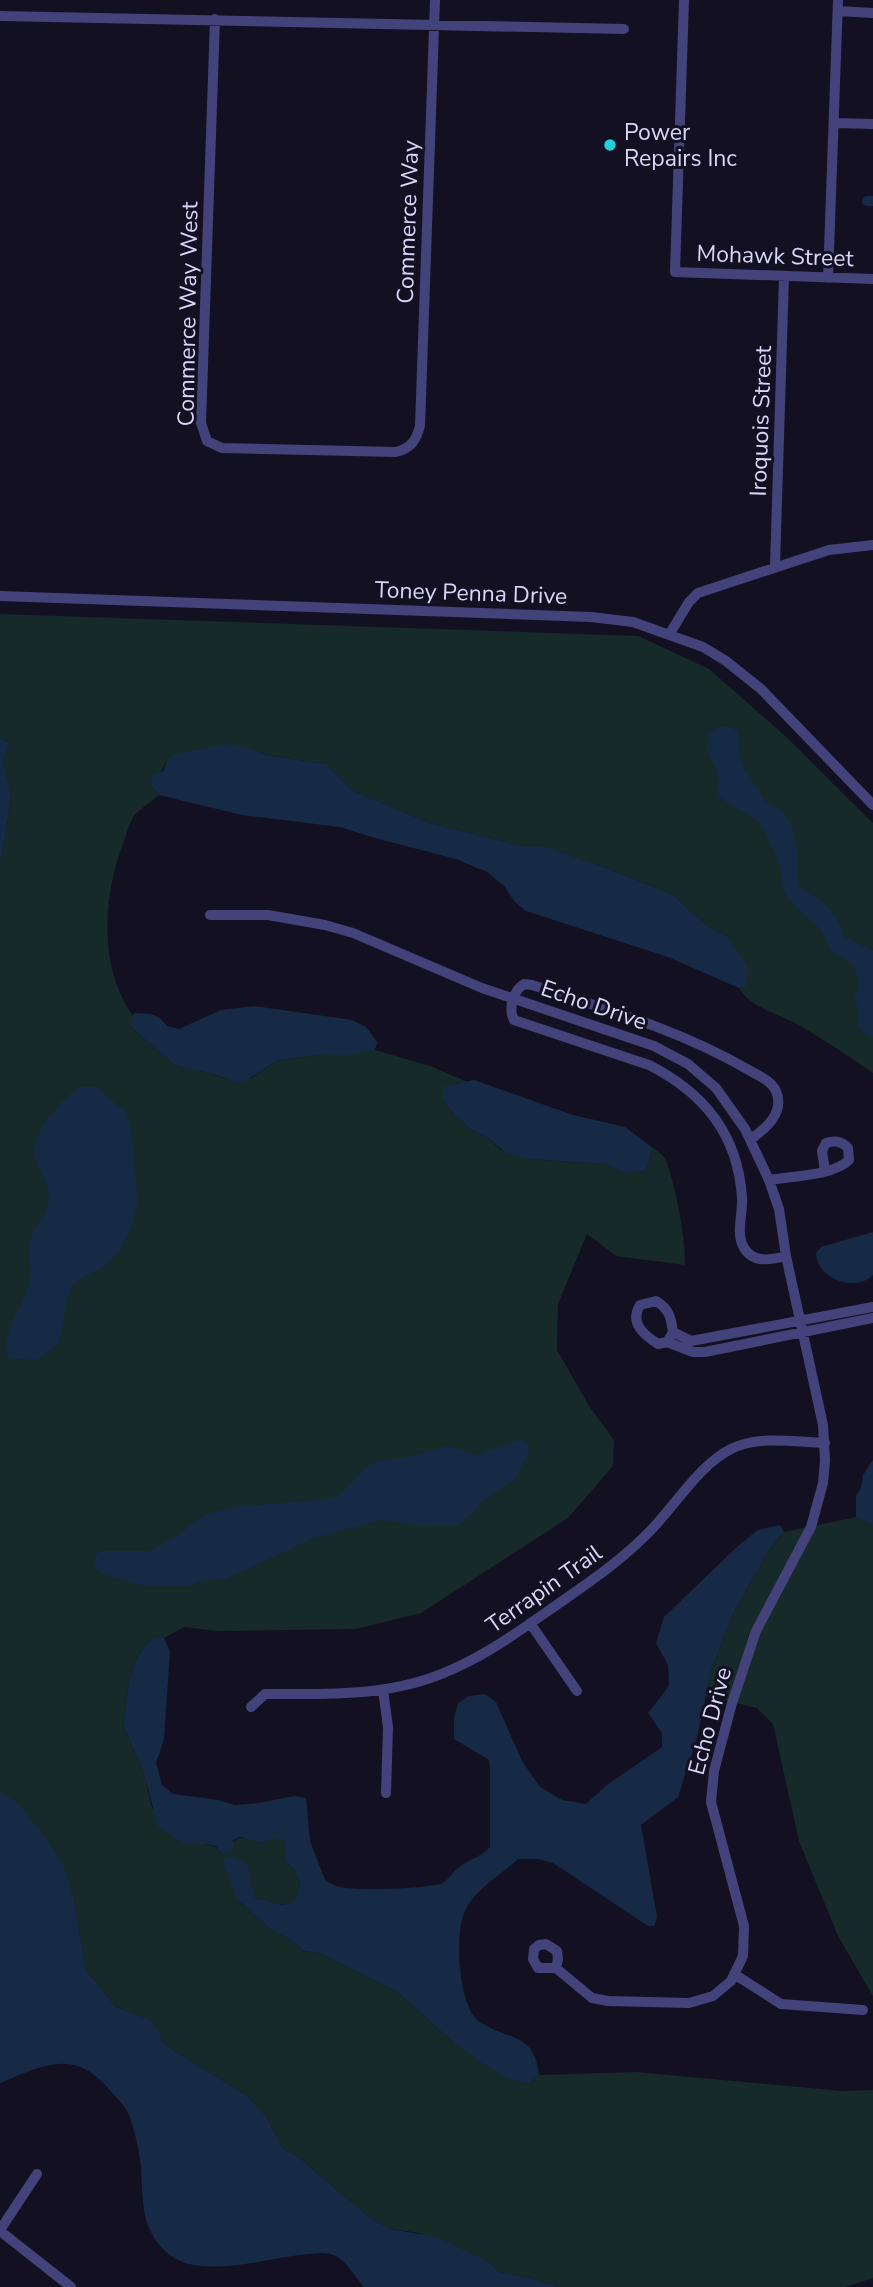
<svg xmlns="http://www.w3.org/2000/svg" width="873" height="2287" font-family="'Nunito Sans',sans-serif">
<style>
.green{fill:#152a29}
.water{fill:#162a45}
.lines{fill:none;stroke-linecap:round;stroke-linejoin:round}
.canal{stroke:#162a45;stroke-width:10}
.minor{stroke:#43427a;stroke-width:10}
.poi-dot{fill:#1fcfdc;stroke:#131121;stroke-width:2.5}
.labels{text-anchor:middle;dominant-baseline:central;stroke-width:6;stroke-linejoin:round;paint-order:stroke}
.poi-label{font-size:23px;fill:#d9d6f9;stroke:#131121;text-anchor:start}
.street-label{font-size:23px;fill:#d9d6f9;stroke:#131121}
</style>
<rect width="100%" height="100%" fill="#131121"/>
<path class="green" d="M 0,614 L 638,636 L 709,669 L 783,734 L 873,823 L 873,1073 C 849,1056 824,1040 799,1025 C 779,1014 752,1009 739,988 L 743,988 L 736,951 L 727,936 L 710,928 L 672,894 L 604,867 L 545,848 L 522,846 L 430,823 L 353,791 L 326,764 L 271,756 L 249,748 L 205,748 L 168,759 L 152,787 L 159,795 C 151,802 141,808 134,816 C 129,823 127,833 124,841 C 103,895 98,967 133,1016 L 131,1027 L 173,1064 L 188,1069 L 210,1073 L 223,1078 L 250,1079 L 276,1061 L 323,1054 L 375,1050 L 430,1066 L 470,1083 L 457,1083 L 443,1100 L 455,1116 L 472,1130 L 488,1138 L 501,1150 L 529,1159 L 606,1164 L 625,1173 L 646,1171 L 653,1148 C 657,1151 662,1154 665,1159 C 675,1180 686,1242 685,1265 L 616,1256 L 587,1234 L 558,1304 L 557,1350 L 589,1406 L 614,1440 L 613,1466 L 568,1518 L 421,1613 L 356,1629 L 217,1631 L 184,1627 L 164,1638 L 151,1638 L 137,1657 L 129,1681 L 123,1724 L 145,1777 L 152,1808 L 185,1844 L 204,1844 L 216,1847 L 221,1854 C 238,1834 239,1836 262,1843 L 274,1837 L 281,1839 L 286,1845 L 286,1862 C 301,1876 304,1885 293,1902 L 283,1905 L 254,1897 L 236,1898 L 270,1929 L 292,1941 L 303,1951 L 319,1953 L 396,1991 L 451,2040 L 529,2084 L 539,2075 L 636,2072 L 842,2091 L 873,2090 L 873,2278 L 846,2287 L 558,2287 L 531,2278 L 500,2272 L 487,2261 L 419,2233 L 390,2229 L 368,2216 L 297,2156 L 283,2149 L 266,2116 L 246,2095 L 165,2045 L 152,2021 L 116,2007 L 86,1970 L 74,1900 L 0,1791 L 0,861 L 5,841 L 11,794 L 3,762 L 10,743 L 0,738 Z
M 856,1517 L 873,1525 L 873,1996 L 838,1936 L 799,1841 L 773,1724 L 757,1708 L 706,1696 L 711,1671 L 733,1614 L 769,1550 L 784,1532 Z"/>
<path class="water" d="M 717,727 L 732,727 L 738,733 L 741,763 L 767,803 C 792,810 797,837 798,861 C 798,868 797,877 799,883 C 802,892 813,895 820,900 C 832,909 840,922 844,936 L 873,951 L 873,1037 L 866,1035 L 858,1026 L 859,1012 L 854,998 L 859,985 L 855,968 L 848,961 L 830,950 C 820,916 795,915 784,891 C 781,885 783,877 781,870 C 777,857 766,830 757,821 C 744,808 731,810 718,794 C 718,787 720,777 717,771 C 709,751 704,758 709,733 Z
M 0,738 L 10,743 L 3,762 L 11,794 L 5,841 L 0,861 Z
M 225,744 L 249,748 L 271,756 L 326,764 L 353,791 L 430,823 L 522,846 L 545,847 L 604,867 L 672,894 L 710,928 L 727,936 L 747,966 L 749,973 L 746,987 L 739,988 L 668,957 L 526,911 L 515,902 L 504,886 L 487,872 L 456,859 L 375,838 L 340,827 L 242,815 L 159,795 L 152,787 L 151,776 L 163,771 L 168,759 L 176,754 Z
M 254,1006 L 352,1020 L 366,1027 L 377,1042 L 375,1050 L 349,1055 L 323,1054 L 276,1061 L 246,1081 L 236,1082 L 210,1073 L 188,1069 L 173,1064 L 131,1027 L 131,1020 L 134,1013 L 151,1014 L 160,1018 L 167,1026 L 179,1029 L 221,1010 Z
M 474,1080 L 573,1115 L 625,1127 L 653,1148 L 646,1171 L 625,1173 L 606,1164 L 529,1159 L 506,1153 L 488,1138 L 472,1130 L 455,1116 L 443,1100 L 443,1087 Z
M 80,1087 L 96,1087 L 126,1112 L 131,1127 L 138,1202 L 132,1226 L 120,1250 L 103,1267 L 75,1282 L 69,1292 L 59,1342 L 45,1355 L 35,1360 L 8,1358 C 1,1326 25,1308 30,1277 C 32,1265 27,1251 30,1240 C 33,1226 46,1216 49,1201 C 52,1179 27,1161 36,1140 C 43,1122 63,1097 80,1087 Z
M 873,1232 L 873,1275 C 855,1293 817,1279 816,1253 L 821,1247 Z
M 522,1439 L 527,1443 L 530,1451 L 515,1479 L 481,1502 L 476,1510 L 459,1525 L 422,1526 L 380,1520 L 315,1538 L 225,1579 L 204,1580 L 188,1586 L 144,1586 L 99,1573 L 95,1566 L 95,1556 L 99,1551 L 148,1551 L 179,1535 L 196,1520 L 210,1513 L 234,1507 L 328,1499 L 340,1495 L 365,1467 L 378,1461 L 410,1457 L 441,1447 L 452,1447 L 477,1455 Z
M 873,1460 L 873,1525 L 856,1517 L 856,1496 L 861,1488 L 863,1475 Z
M 780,1525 L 784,1532 L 769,1550 L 733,1614 L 711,1671 L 697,1738 L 678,1797 L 641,1825 L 657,1917 L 654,1926 L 648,1926 L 553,1863 L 538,1859 L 518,1859 C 501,1875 475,1889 465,1911 C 454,1934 458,2009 481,2023 C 510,2041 534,2032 539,2075 L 529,2084 L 509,2079 L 477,2060 L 451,2040 L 396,1991 L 319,1953 L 303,1951 L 292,1941 L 270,1929 L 236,1898 L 222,1860 L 234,1857 L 248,1865 L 254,1897 L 283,1905 L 293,1902 C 304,1885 301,1876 286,1862 L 286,1845 L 281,1839 L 274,1838 L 262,1843 L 240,1837 L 233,1840 L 234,1851 L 221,1854 L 216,1846 L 204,1844 L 185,1844 L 158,1827 L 145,1777 L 123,1724 L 129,1681 L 137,1657 L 151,1638 L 164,1638 L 170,1651 L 164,1739 L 156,1763 L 162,1785 L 173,1794 L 218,1800 L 235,1805 L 259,1803 L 294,1796 L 306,1798 L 310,1841 L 325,1880 C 330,1883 335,1886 340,1887 C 354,1891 431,1889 443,1883 C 449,1879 453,1872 458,1868 C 469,1859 481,1857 490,1847 L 490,1770 L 489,1760 L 454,1739 L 454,1718 L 458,1703 L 469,1696 L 485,1694 L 496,1702 L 522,1761 L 540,1787 L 562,1800 L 586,1804 L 607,1785 L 662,1747 L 662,1733 L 648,1713 L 669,1686 L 668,1665 L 656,1643 L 664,1617 L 738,1546 L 758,1530 Z
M 0,1791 L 19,1804 L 43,1834 L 64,1867 L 74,1900 L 86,1970 L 116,2007 L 153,2021 L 165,2045 L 246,2095 L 266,2116 L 283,2149 L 297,2156 L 368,2216 L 390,2229 L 437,2237 L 487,2261 L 500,2272 L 531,2278 L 558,2287 L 364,2287 C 356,2278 346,2261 336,2256 C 327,2252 318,2253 310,2254 C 270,2256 197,2283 165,2251 C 140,2226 143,2199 141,2167 C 139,2150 135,2131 129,2115 C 125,2105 114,2095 106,2086 C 72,2048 40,2067 0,2083 Z"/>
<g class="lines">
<path class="canal" d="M 867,201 L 873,201"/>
<path class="minor" d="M 684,0 L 675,272 L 873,279
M 838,11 L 873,13
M 0,16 L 624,29
M 215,19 L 201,423 L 207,441 L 222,448 L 396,452 C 411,448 416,441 420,426 L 435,0
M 834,123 L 873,124
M 828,278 L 838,0
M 775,566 L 784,276
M 0,596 L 591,617 L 633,622 L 703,647 L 726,661 L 761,689 L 873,805
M 669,635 L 689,602 L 698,593 L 829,550 L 873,545
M 210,915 L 268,915 L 325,925 L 353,933 L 482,988 L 654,1046 L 688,1064 L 716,1088 L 745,1129 L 769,1180 L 779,1209 L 786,1256 L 823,1425 L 825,1461 L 823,1483 L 811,1527 L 756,1631 L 732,1703 L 714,1771 L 711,1802 L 744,1926 L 743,1956 L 731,1981 L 713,1996 L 689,2003 L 608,2001 L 592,1998 L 556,1968 L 558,1959 L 557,1951 L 546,1944 L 539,1945 L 534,1949 L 533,1959 L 538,1968 L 556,1968
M 751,1139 C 766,1128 785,1113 776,1091 C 771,1080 757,1075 747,1069 C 680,1030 606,1009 532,985 L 524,984 C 513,991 508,1009 514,1020 L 649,1065 C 704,1093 738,1134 742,1198 C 743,1213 736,1232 743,1246 C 752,1264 770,1260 786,1256
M 769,1180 C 791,1176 833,1176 849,1160 L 848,1148 C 841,1141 835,1140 826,1143 L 822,1151 L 825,1171
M 656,1301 C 669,1309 671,1317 673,1332 L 667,1342 L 658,1344 C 644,1335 629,1323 640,1305 Z
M 673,1332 L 691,1341 L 873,1307
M 667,1342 L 693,1352 L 705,1352 L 873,1318
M 530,1623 L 577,1691
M 383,1690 L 388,1727 L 386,1793
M 251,1707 L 265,1694 C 330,1694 393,1697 453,1669 C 487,1654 518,1632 548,1611 C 582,1587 616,1565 645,1536 C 673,1510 697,1466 731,1449 C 759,1435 795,1442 825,1443
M 734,1974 L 781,2004 L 863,2010
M 0,2230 L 37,2174
M 0,2231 L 71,2287"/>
</g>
<circle class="poi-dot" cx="610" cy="145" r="7"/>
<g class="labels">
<g class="poi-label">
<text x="624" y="132">Power<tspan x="624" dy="26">Repairs Inc</tspan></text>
</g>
<g class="street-label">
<text transform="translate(408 222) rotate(-88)">Commerce Way</text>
<text transform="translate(775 256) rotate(2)">Mohawk Street</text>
<text transform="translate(188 314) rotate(-89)">Commerce Way West</text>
<text transform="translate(761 421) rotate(-88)">Iroquois Street</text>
<text transform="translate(471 593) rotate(2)">Toney Penna Drive</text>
<text transform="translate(594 1005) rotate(19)">Echo Drive</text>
<text transform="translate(544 1589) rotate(-35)">Terrapin Trail</text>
<text transform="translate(710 1721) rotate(-75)">Echo Drive</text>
</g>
</g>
</svg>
